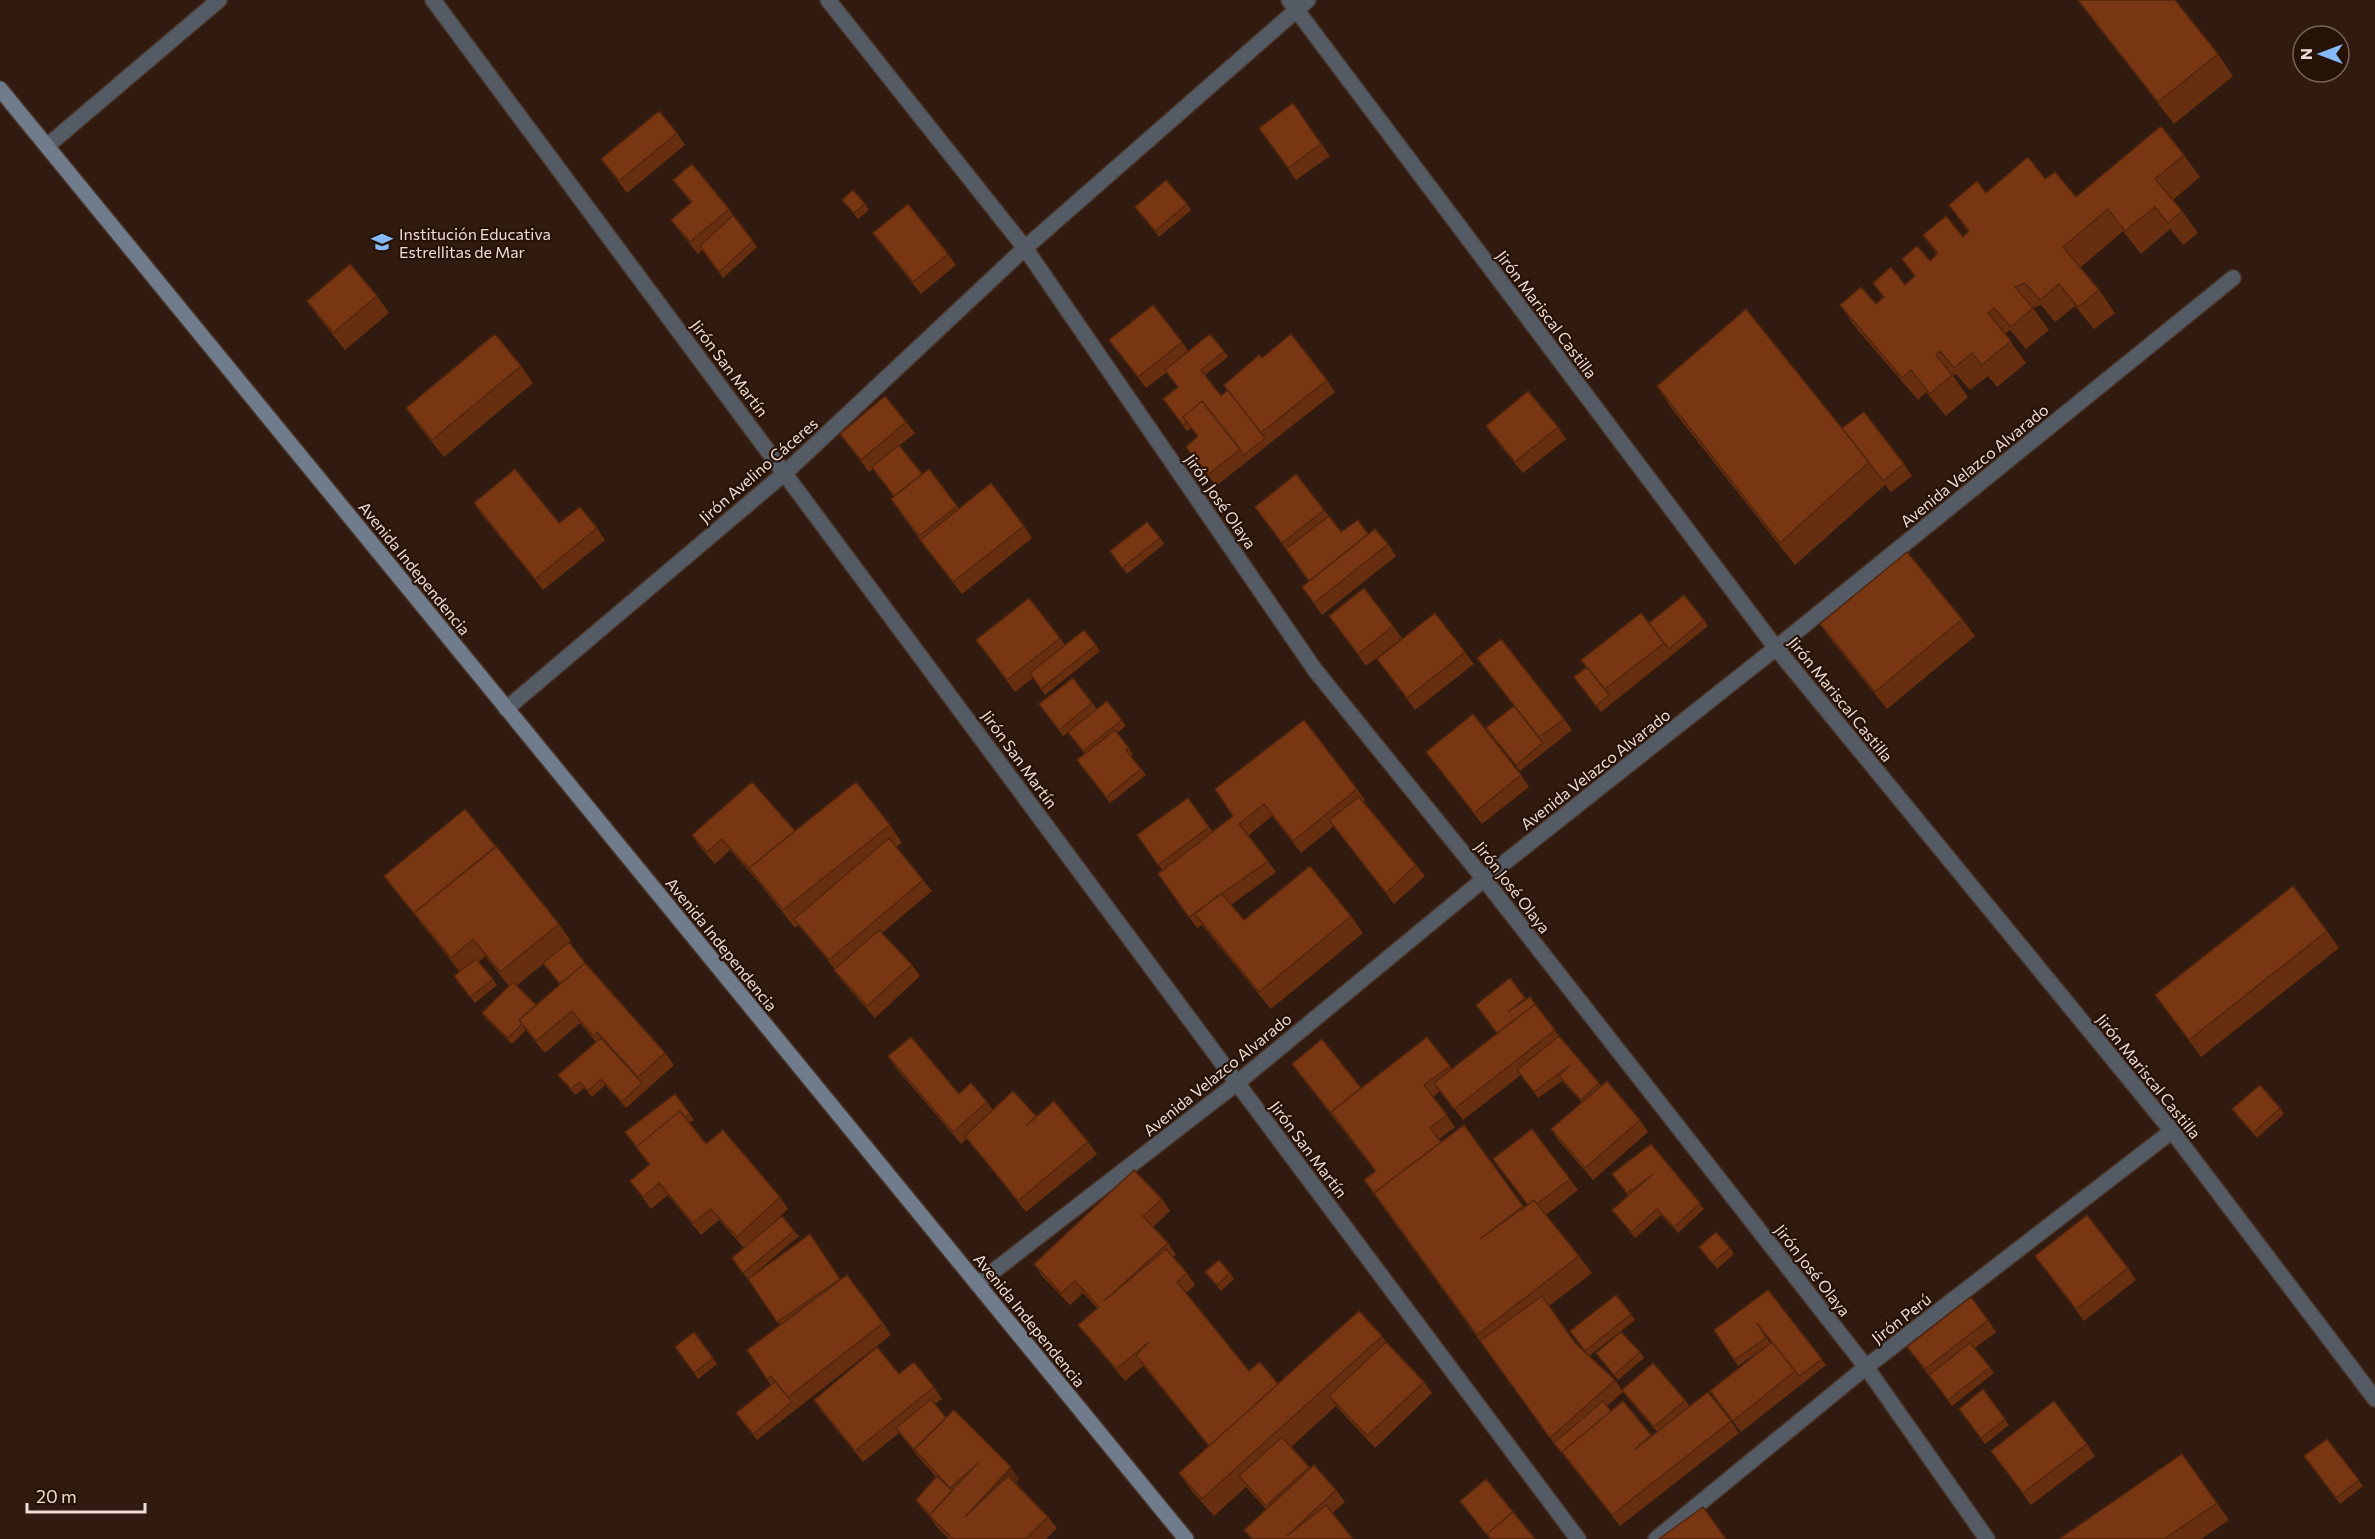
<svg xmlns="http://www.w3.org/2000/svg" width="2375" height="1539" font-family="Commissioner,sans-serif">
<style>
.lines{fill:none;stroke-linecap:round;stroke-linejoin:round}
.street-casing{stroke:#4b362c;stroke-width:18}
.secondary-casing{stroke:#4b362c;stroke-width:18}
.street{stroke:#545b65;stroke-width:15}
.secondary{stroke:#707c8b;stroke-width:15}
.wall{fill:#672f0f;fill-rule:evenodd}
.shaded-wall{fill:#54260d}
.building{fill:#783712;stroke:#54260d;stroke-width:1.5}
.labels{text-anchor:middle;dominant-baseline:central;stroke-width:4.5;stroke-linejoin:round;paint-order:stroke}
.poi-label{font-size:16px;fill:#ecdcd5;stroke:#271207;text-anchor:start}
.street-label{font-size:16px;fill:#ecdcd5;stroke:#271207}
</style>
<rect width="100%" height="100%" fill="#311b10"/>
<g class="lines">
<defs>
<path id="street" d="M 433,0 L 1237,1083 L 1578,1539
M 828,0 L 1025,248 L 1315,670 L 1484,879 L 1866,1367 L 1987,1539
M 1289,0 L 1776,648 L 2172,1131 L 2375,1399
M 47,146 L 219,0
M 506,709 L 786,472 L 1025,248 L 1308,0
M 977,1284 L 1237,1083 L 1484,879 L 1776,648 L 2233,278
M 1656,1539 L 1866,1367 L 2172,1131"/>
<path id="secondary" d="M 0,89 L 1186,1539"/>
</defs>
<use href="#street" class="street-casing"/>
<use href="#secondary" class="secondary-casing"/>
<use href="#street" class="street"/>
<use href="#secondary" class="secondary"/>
</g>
<path class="wall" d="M 2077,0 L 2175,0 L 2218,54 L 2233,76 L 2174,124 Z
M 1293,103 L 1330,156 L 1296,180 L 1259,128 Z
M 677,133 L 685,145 L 627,193 L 601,159 Z
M 2184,155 L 2200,177 L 2173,200 L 2182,211 L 2198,233 L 2183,245 L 2170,229 L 2141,254 L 2123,231 L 2080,268 L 2099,290 L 2115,313 L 2094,329 L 2075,306 L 2055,322 L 2041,305 L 2033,308 L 2049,330 L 2026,349 L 2010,330 L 2005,334 L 2026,363 L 1997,387 L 1988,376 L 1970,390 L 1956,374 L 1953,376 L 1968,397 L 1946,416 L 1926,392 L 1918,400 L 1856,328 L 1840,305 L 1876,304 L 1883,298 L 1873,283 L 1905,285 L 1914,276 L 1902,259 L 1930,261 L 1937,255 L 1923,235 L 1963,237 L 1968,232 L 1949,205 L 1986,193 L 2045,179 L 2076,197 Z
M 673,180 L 729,209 L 757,247 L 723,278 L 702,250 L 698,254 L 679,231 L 671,220 L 691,203 Z
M 842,200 L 865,204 L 869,210 L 858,219 Z
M 1187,204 L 1191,210 L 1159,237 L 1135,207 Z
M 873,233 L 948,254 L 956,265 L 921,294 L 881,244 Z
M 377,296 L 389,313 L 345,350 L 319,318 L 307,301 Z
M 1109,340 L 1182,342 L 1188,351 L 1224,351 L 1228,357 L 1205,375 L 1221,396 L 1262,358 L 1327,380 L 1335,392 L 1216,486 L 1186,447 L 1198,437 L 1191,428 L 1187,431 L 1163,399 L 1178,387 L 1167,372 L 1146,388 Z
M 521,366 L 533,383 L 444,457 L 418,425 L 406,408 Z
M 1657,386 L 1842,428 L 1904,464 L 1912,476 L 1891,492 L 1883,482 L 1885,485 L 1795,565 L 1672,409 Z
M 906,422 L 915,433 L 899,446 L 922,474 L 929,469 L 959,508 L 1024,526 L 1032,538 L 962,594 L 928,551 L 899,511 L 891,499 L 894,497 L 873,469 L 869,472 L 840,434 Z
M 1486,426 L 1558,427 L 1566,439 L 1523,473 L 1494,438 Z
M 474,503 L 559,523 L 597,528 L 605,540 L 543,590 L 482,515 Z
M 1255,507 L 1324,510 L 1341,532 L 1368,534 L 1388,544 L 1396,556 L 1322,615 L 1302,587 L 1309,581 Z
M 1160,538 L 1164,544 L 1127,574 L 1110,551 Z
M 1329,616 L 1393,626 L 1402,638 L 1366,666 Z
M 1962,619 L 1975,636 L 1887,709 L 1832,641 L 1820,624 Z
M 1704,620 L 1708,626 L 1601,712 L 1578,683 L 1587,668 L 1581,660 L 1649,623 Z
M 1060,638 L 1065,645 L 1096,645 L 1100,651 L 1045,695 L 1033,678 L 1015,692 L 976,640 Z
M 1465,652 L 1474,664 L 1415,710 L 1377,659 Z
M 1477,658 L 1564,719 L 1572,730 L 1520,771 L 1491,734 L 1514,706 Z
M 1073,678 L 1097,709 L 1063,736 L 1039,704 Z
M 1107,701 L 1126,726 L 1117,733 L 1133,754 L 1131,756 L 1146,775 L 1110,803 L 1081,766 L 1085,754 L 1068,732 Z
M 1426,752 L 1521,775 L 1529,787 L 1482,824 Z
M 1215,789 L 1357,789 L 1365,800 L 1364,802 L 1416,865 L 1425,876 L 1394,904 L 1334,826 L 1301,853 L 1272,816 L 1248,836 L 1276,872 L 1231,905 L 1244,920 L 1351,916 L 1363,933 L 1271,1009 L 1202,925 L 1197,928 L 1158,874 L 1162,870 L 1137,835 L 1188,798 L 1213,832 L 1233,816 Z
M 890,825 L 902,843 L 896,847 L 932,891 L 882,933 L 912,965 L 920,976 L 875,1018 L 843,982 L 834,970 L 835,969 L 798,925 L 795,928 L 761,885 L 730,850 L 715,864 L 700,847 L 692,835 Z
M 384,876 L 559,924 L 571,941 L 569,943 L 585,963 L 665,1053 L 674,1065 L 626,1108 L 605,1085 L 592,1097 L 584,1088 L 575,1095 L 558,1075 L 596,1042 L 580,1023 L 545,1053 L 526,1030 L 512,1044 L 486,1019 L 482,1013 L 509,986 L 485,956 L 479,962 L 497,985 L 475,1003 L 458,982 L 460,972 L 392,887 ZM 543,964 L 560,984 L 536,1005 L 516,986 Z
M 2327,931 L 2339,948 L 2201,1057 L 2155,995 Z
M 1510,978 L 1526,999 L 1530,997 L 1559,1036 L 1601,1086 L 1640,1120 L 1648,1132 L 1593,1180 L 1559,1141 L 1551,1129 L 1582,1103 L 1562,1081 L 1538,1098 L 1521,1075 L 1463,1120 L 1440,1091 L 1433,1097 L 1455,1127 L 1439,1139 L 1441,1142 L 1464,1125 L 1524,1207 L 1528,1205 L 1493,1159 L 1570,1179 L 1578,1190 L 1546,1215 L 1579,1256 L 1592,1273 L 1549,1306 L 1575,1343 L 1588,1355 L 1570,1331 L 1616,1295 L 1635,1320 L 1589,1356 L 1615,1380 L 1623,1392 L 1607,1406 L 1611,1411 L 1623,1401 L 1652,1436 L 1657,1432 L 1630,1401 L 1622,1390 L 1685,1400 L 1690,1407 L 1731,1421 L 1739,1433 L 1620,1526 L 1558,1449 L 1372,1192 L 1364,1180 L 1375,1171 L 1296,1070 L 1361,1088 L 1427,1037 L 1452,1069 L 1497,1033 Z
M 888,1056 L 959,1094 L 987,1102 L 993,1110 L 1037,1117 L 1088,1142 L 1097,1154 L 1026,1212 L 967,1138 L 961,1144 L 896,1068 Z
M 675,1094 L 694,1120 L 689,1123 L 706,1144 L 780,1197 L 788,1209 L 772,1224 L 794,1231 L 799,1236 L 748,1279 L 736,1264 L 744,1248 L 719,1220 L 701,1235 L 668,1195 L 651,1209 L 630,1181 L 649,1165 L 625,1132 Z
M 2280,1108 L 2284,1114 L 2257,1138 L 2232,1109 Z
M 1651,1144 L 1704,1209 L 1678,1233 L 1661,1215 L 1635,1238 L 1612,1210 L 1628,1196 L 1612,1174 Z
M 1162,1199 L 1170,1211 L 1153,1227 L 1168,1243 L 1176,1255 L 1173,1257 L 1187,1273 L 1195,1285 L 1186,1293 L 1249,1371 L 1278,1384 L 1382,1336 L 1386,1342 L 1424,1382 L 1432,1393 L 1375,1448 L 1336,1406 L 1291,1447 L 1310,1468 L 1336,1490 L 1345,1502 L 1332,1513 L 1353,1539 L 1251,1539 L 1244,1530 L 1266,1509 L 1246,1487 L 1214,1516 L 1191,1490 L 1179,1473 L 1209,1446 L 1143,1366 L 1125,1381 L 1087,1336 L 1078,1325 L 1097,1308 L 1083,1293 L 1070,1305 L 1042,1276 L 1034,1264 Z
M 810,1234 L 841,1280 L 883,1323 L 891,1335 L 757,1440 L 740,1419 L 771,1385 L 747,1350 L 780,1325 L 748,1279 Z
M 1699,1247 L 1730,1248 L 1734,1254 L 1717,1269 Z
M 2035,1256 L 2128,1268 L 2136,1280 L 2084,1321 Z
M 1205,1272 L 1230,1273 L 1234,1279 L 1221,1291 Z
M 1768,1290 L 1826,1365 L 1741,1432 L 1710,1391 L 1763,1348 L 1738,1366 L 1714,1330 ZM 1761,1329 L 1771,1342 L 1770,1343 Z
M 1988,1320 L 1996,1332 L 1975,1348 L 1994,1373 L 1952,1406 L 1907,1347 Z
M 694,1332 L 717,1364 L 698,1379 L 675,1347 Z
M 1640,1352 L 1644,1358 L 1618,1380 L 1596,1353 Z
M 899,1374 L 934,1387 L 942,1399 L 935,1404 L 946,1418 L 1019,1479 L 1016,1483 L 1048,1517 L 1057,1528 L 1046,1539 L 949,1539 L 937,1527 L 929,1516 L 920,1506 L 916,1500 L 936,1477 L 922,1461 L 899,1433 L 863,1462 L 822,1412 L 814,1400 Z
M 1983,1389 L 2009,1425 L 1985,1444 L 1959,1409 Z
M 2327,1439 L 2363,1486 L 2340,1504 L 2308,1462 Z
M 2087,1444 L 2095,1456 L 2031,1505 L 1991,1451 Z
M 2182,1454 L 2229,1520 L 2201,1539 L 2059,1539 Z"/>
<path class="shaded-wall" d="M 1011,1467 L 1019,1479 L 974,1529 L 965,1517 Z"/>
<path class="building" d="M 2078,0 L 2175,0 L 2218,54 L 2158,102 Z
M 1293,103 L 1321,144 L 1288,168 L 1259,128 Z
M 659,111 L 677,133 L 619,181 L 601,159 Z
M 2161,126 L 2184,155 L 2155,179 L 2182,211 L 2168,223 L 2155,207 L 2125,231 L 2108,209 L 2063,247 L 2099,290 L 2078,307 L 2059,284 L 2040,300 L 2025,283 L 2015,287 L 2033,308 L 2011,327 L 1994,308 L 1988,313 L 2011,341 L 1982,365 L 1972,353 L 1954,368 L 1940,351 L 1936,355 L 1952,375 L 1930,394 L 1911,370 L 1902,378 L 1840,305 L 1861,287 L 1876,304 L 1884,297 L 1873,283 L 1891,267 L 1905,285 L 1915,276 L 1902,259 L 1917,246 L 1930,261 L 1938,253 L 1923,235 L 1946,216 L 1963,237 L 1969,231 L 1949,205 L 1977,181 L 1986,193 L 2028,157 L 2045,179 L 2055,172 L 2076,197 Z
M 692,164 L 729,209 L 690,242 L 671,220 L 692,202 L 673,180 Z
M 1166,180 L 1187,204 L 1155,231 L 1135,207 Z
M 853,190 L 865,204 L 854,213 L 842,200 Z
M 908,204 L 948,254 L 913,282 L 873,233 Z
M 733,215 L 753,241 L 719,272 L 700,246 Z
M 350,264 L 377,296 L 333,333 L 307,301 Z
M 1153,305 L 1182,342 L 1138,377 L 1109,340 Z
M 1746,309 L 1869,462 L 1780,543 L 1657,386 Z
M 495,334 L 521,366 L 432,440 L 406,408 Z
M 1210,334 L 1224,351 L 1201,370 L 1221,396 L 1228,390 L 1265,438 L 1244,455 L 1202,401 L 1183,417 L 1187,422 L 1183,425 L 1163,399 L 1178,387 L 1165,370 Z
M 1291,334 L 1327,380 L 1261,433 L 1224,385 L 1259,355 L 1262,358 Z
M 1528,391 L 1558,427 L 1515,462 L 1486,426 Z
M 885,396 L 906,422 L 861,460 L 840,434 Z
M 1202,401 L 1240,449 L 1208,475 L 1186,447 L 1198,436 L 1183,417 Z
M 1864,412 L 1904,464 L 1883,481 L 1842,428 Z
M 899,445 L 922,474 L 894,496 L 872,467 Z
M 515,469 L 559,523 L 580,507 L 597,528 L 535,579 L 474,503 Z
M 929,469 L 957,506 L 919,536 L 891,499 Z
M 1296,474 L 1324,510 L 1282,543 L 1255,507 Z
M 991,483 L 1024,526 L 953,582 L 920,540 Z
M 1329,516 L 1341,532 L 1358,520 L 1368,534 L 1309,581 L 1286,549 Z
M 1147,522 L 1160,538 L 1122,568 L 1110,551 Z
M 1375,529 L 1388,544 L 1314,603 L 1302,587 Z
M 1907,552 L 1962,619 L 1875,692 L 1820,624 Z
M 1364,588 L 1393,626 L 1358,654 L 1329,616 Z
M 1684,595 L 1704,620 L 1669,649 L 1649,623 Z
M 1029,598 L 1060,638 L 1007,680 L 976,640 Z
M 1435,613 L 1465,652 L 1407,698 L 1377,659 Z
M 1641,613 L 1664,643 L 1605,689 L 1581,660 Z
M 1084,630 L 1096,645 L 1041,689 L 1030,673 Z
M 1501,639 L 1564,719 L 1539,737 L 1477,658 Z
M 1587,667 L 1609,695 L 1596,706 L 1574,677 Z
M 1073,678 L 1092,703 L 1059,730 L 1039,704 Z
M 1107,701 L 1122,720 L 1083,751 L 1068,732 Z
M 1514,706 L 1543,743 L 1516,765 L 1486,728 Z
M 1473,714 L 1521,775 L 1474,813 L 1426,752 Z
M 1304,720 L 1357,789 L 1293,841 L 1264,804 L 1239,824 L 1268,861 L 1189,917 L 1158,874 L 1233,816 L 1215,789 Z
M 1115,730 L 1129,748 L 1126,750 L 1141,769 L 1106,797 L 1077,760 Z
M 752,782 L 795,831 L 749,868 L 753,873 L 722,839 L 707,852 L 692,835 Z
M 856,782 L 890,825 L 783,910 L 749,868 Z
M 1359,797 L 1416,865 L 1386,893 L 1329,820 Z
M 1188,798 L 1209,827 L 1158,865 L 1137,835 Z
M 465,809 L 496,847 L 414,913 L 418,918 L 384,876 Z
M 889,838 L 923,880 L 829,960 L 794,919 Z
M 496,846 L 559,924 L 500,972 L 473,939 L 451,958 L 414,913 Z
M 1310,866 L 1351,916 L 1259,992 L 1195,914 L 1221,893 L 1244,920 Z
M 2293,886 L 2327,931 L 2189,1040 L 2155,995 Z
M 879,930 L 912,965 L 867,1006 L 834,970 Z
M 569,942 L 585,963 L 560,984 L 543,963 Z
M 476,959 L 493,979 L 470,997 L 454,976 Z
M 585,963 L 665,1053 L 638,1077 L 597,1032 L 593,1036 L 572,1011 L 536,1041 L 519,1020 Z
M 1510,978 L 1525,998 L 1508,1012 L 1530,997 L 1535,1004 L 1497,1033 L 1476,1005 Z
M 513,982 L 536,1005 L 519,1020 L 522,1024 L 508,1038 L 482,1013 Z
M 1535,1004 L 1555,1030 L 1454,1109 L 1434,1083 Z
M 1559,1036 L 1599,1083 L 1581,1100 L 1559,1076 L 1570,1065 L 1534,1092 L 1517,1070 Z
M 911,1037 L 959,1094 L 971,1083 L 987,1102 L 953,1132 L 888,1056 Z
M 1427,1037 L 1450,1066 L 1424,1085 L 1447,1115 L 1430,1128 L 1441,1142 L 1374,1193 L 1378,1198 L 1364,1180 L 1376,1171 L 1331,1112 Z
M 601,1038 L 642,1083 L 622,1102 L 601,1079 L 588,1091 L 580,1082 L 571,1089 L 558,1075 Z
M 1322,1039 L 1361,1088 L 1331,1112 L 1334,1117 L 1292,1064 Z
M 1607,1081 L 1640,1120 L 1585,1168 L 1551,1129 Z
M 2260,1085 L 2280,1108 L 2253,1133 L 2232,1109 Z
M 1013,1091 L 1036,1116 L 1026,1126 L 1054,1101 L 1088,1142 L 1018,1201 L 965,1136 Z
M 675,1094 L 690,1114 L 685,1118 L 680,1111 L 636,1147 L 640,1152 L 625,1132 Z
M 680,1111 L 706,1144 L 723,1130 L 780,1197 L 737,1237 L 711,1209 L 693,1223 L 659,1183 L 643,1197 L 630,1181 L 650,1164 L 636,1147 Z
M 1464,1125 L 1523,1206 L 1480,1239 L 1534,1200 L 1579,1256 L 1477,1335 L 1374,1193 Z
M 1532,1129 L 1570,1179 L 1537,1204 L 1534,1200 L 1528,1205 L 1493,1159 Z
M 1651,1144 L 1700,1203 L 1674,1227 L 1657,1209 L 1631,1232 L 1612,1210 L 1652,1175 L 1627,1193 L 1612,1174 Z
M 1134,1170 L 1162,1199 L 1143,1216 L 1168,1243 L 1104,1301 L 1166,1249 L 1187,1273 L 1177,1282 L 1249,1371 L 1260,1362 L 1278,1384 L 1209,1446 L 1136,1355 L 1149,1342 L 1116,1369 L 1078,1325 L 1099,1307 L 1075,1281 L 1061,1293 L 1034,1264 Z
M 2087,1215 L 2128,1268 L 2076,1309 L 2035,1256 Z
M 782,1216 L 794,1231 L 743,1273 L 732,1258 Z
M 1716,1232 L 1730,1248 L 1712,1263 L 1699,1247 Z
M 810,1234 L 840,1279 L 777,1322 L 748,1279 Z
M 1219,1260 L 1230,1273 L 1217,1285 L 1205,1272 Z
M 847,1275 L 883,1323 L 788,1397 L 771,1376 L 767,1379 L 747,1350 Z
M 1768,1290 L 1822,1359 L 1799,1376 L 1757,1323 L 1766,1338 L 1734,1360 L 1714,1330 Z
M 1616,1295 L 1631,1314 L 1585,1351 L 1570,1331 Z
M 1542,1296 L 1575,1343 L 1615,1380 L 1550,1438 L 1480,1341 Z
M 1971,1297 L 1988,1320 L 1925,1369 L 1907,1347 Z
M 1359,1311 L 1382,1336 L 1202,1499 L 1179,1473 Z
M 694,1332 L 713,1358 L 694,1373 L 675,1347 Z
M 1621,1332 L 1640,1352 L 1614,1375 L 1596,1353 Z
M 1386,1342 L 1424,1382 L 1367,1436 L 1329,1396 Z
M 1772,1342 L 1795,1371 L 1733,1421 L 1710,1391 Z
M 1970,1343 L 1990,1367 L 1948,1400 L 1929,1375 Z
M 877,1347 L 899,1374 L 914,1362 L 934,1387 L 855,1451 L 814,1400 Z
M 1653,1363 L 1685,1400 L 1654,1427 L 1622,1390 Z
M 775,1382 L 792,1402 L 753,1434 L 736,1413 Z
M 1983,1389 L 2005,1419 L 1981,1438 L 1959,1409 Z
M 1708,1392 L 1731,1421 L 1612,1515 L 1562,1452 L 1623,1401 L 1651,1435 L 1634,1450 Z
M 931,1399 L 946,1418 L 914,1450 L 896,1428 Z
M 1603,1401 L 1611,1411 L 1562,1452 L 1566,1458 L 1554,1443 Z
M 2054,1401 L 2087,1444 L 2023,1493 L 1991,1451 Z
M 954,1410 L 1011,1467 L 965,1517 L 1008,1476 L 1048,1517 L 1026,1539 L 953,1539 L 929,1515 L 978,1463 L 950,1488 L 914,1449 Z
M 1282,1437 L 1309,1467 L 1266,1506 L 1239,1476 Z
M 2327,1439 L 2359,1480 L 2336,1498 L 2304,1456 Z
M 2182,1454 L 2217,1503 L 2164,1539 L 2059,1539 Z
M 1314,1465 L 1336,1490 L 1287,1536 L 1326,1505 L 1353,1539 L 1253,1539 L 1244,1530 Z
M 937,1476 L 952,1491 L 930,1515 L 916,1500 Z
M 1486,1479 L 1513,1512 L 1487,1534 L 1490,1539 L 1460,1501 Z
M 1703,1507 L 1726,1539 L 1659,1539 Z
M 1513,1512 L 1535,1539 L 1491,1539 L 1487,1534 Z"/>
<defs>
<symbol id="school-bare" viewBox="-9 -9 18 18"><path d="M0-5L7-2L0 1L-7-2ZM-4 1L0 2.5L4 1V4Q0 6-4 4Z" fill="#86bbfb" stroke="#271207" stroke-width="2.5" paint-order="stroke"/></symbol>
</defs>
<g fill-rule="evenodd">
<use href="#school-bare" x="367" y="227" width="30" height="30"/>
</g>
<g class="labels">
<g class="poi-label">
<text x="399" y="233">Institución Educativa<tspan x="399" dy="18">Estrellitas de Mar</tspan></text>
</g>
<g class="street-label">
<text transform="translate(1547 314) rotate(53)">Jirón Mariscal Castilla</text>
<text transform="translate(730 368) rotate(53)">Jirón San Martín</text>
<text transform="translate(1974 465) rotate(-39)">Avenida Velazco Alvarado</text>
<text transform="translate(758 470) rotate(-41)">Jirón Avelino Cáceres</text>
<text transform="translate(1221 501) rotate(55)">Jirón José Olaya</text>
<text transform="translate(415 568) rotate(51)">Avenida Independencia</text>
<text transform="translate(1841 699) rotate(51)">Jirón Mariscal Castilla</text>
<text transform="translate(1020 759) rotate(54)">Jirón San Martín</text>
<text transform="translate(1595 769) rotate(-38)">Avenida Velazco Alvarado</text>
<text transform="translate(1513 887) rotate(52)">Jirón José Olaya</text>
<text transform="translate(722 944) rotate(51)">Avenida Independencia</text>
<text transform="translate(1217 1074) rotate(-39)">Avenida Velazco Alvarado</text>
<text transform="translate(2149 1076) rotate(51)">Jirón Mariscal Castilla</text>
<text transform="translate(1309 1149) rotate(53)">Jirón San Martín</text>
<text transform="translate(1813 1270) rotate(52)">Jirón José Olaya</text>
<text transform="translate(1901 1318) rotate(-38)">Jirón Perú</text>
<text transform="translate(1030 1320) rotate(51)">Avenida Independencia</text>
</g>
</g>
<g transform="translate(2321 54) rotate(270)"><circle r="28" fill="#271207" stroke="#766359" stroke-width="1.5"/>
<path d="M0-4.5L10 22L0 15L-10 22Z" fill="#86bbfb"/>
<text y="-9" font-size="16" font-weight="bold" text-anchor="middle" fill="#ecdcd5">N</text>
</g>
<path d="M27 1503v9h118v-9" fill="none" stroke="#ecdcd5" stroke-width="3"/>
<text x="36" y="1503" font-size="18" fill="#ecdcd5" stroke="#271207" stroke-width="4.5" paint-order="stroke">20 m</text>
</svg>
